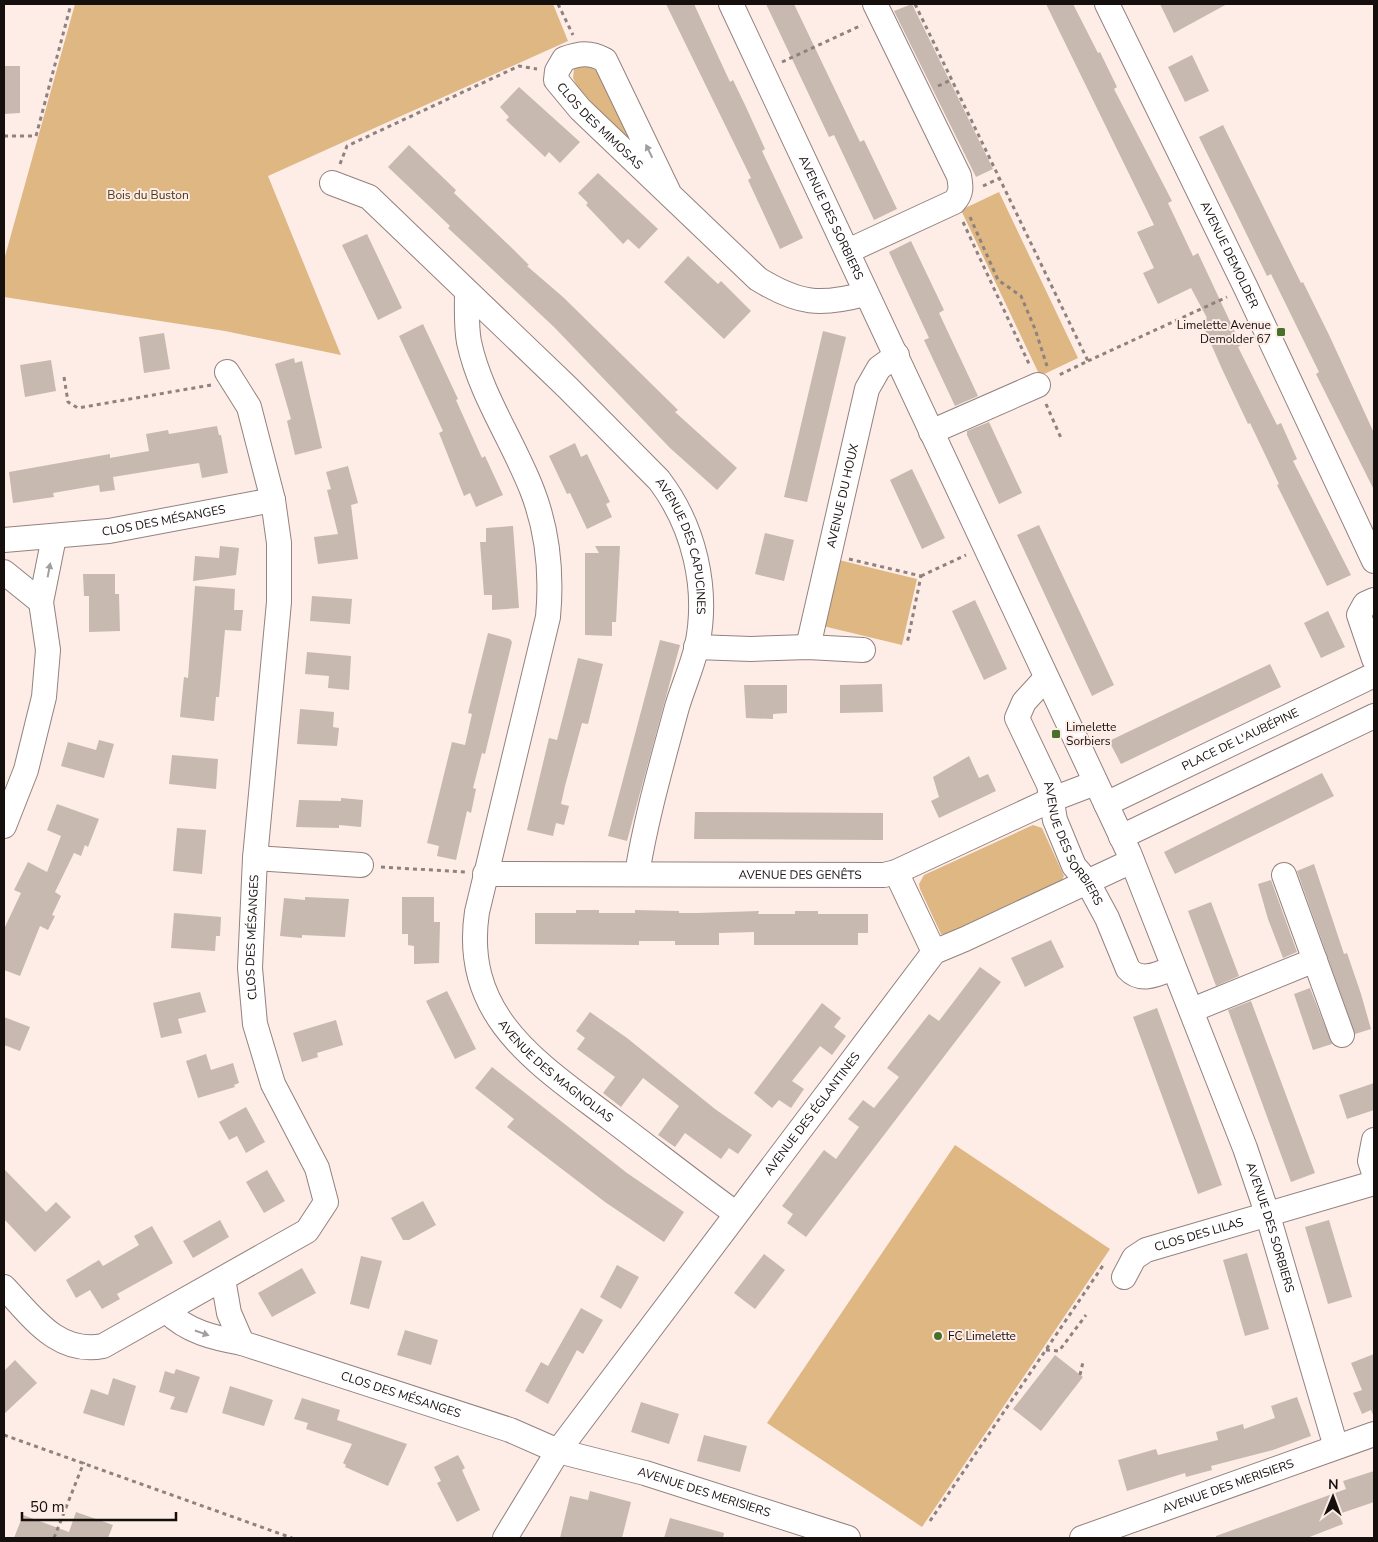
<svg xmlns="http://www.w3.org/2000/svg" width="1378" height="1542" font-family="'Nunito Sans',sans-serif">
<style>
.green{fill:#deb782}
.building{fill:#c7b9af}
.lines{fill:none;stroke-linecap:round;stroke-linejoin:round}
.minor-casing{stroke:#93827e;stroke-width:26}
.path{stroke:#8e827f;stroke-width:3;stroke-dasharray:4 4;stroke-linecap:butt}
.minor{stroke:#fff;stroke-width:24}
.oneway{fill:#a19f9e}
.poi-dot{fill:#49702a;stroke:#feece7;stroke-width:2}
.labels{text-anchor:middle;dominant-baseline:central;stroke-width:4;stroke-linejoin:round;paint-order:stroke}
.street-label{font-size:12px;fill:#150f0d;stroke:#feece7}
.park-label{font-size:12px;fill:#493311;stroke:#feece7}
.poi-label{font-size:12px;fill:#150f0d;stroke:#feece7;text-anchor:start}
</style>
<rect width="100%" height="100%" fill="#feece7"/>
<path class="green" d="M 75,4 L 553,4 L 568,41 L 268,176 L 341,355 L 225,331 L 4,297 L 4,260 Z
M 580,64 L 594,68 L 598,73 L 636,149 L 578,88 L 573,78 L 574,69 Z
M 999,192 L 1078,358 L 1040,376 L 961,210 Z
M 839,560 L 917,579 L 902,645 L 823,626 Z
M 1033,825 L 1042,828 L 1064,876 L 1060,884 L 946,935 L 941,934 L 920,889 L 919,884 L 924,875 Z
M 955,1145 L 1110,1249 L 922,1527 L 767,1423 Z"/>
<path class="building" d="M 666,4 L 694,4 L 730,82 L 733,80 L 746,107 L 765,149 L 762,151 L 803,238 L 780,249 L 748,180 L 751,178 Z
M 766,4 L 794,4 L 860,142 L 864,140 L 897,209 L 874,220 L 834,135 L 829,137 Z
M 912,4 L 993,169 L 976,177 L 894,11 Z
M 1046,4 L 1073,4 L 1098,53 L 1100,52 L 1117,87 L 1114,89 L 1172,201 L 1168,203 L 1193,256 L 1198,253 L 1241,345 L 1238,347 L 1277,425 L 1281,423 L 1297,459 L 1293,461 L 1351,575 L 1327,586 L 1277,485 L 1279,484 L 1250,423 L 1248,424 L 1222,369 L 1201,321 L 1207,318 L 1191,288 L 1158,304 L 1143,273 L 1154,268 L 1137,232 L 1154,225 Z
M 1160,4 L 1227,4 L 1174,33 Z
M 1192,55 L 1209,91 L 1185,102 L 1168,67 Z
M 4,66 L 20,66 L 20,113 L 4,114 Z
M 519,87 L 580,142 L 560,163 L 549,152 L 545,157 L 506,120 L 509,117 L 500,107 Z
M 1223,125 L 1301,283 L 1303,282 L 1330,337 L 1374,433 L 1374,490 L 1316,374 L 1319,372 L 1271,274 L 1267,276 L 1199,137 Z
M 409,145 L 456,190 L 454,193 L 514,250 L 529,265 L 527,266 L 563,297 L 678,410 L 675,412 L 737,468 L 717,490 L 670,448 L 554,327 L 448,228 L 450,226 L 388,167 Z
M 598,173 L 658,229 L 639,249 L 628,239 L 623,244 L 586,205 L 588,203 L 578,193 Z
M 367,234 L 402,308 L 378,320 L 342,245 Z
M 911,241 L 944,310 L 939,313 L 978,396 L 955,406 L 924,340 L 929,338 L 889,252 Z
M 688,256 L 718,284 L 721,281 L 751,311 L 724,339 L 664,282 Z
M 423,324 L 458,399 L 456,400 L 482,458 L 485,456 L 503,495 L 476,507 L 470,493 L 464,496 L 439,433 L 443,431 L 399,336 Z
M 823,331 L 846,337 L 807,502 L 784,497 Z
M 164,333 L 170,369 L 144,373 L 139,337 Z
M 294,358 L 295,363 L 302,361 L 322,448 L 295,455 L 287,421 L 291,419 L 275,364 Z
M 51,360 L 56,391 L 25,397 L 20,365 Z
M 989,422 L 1022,493 L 999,504 L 967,435 L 967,431 Z
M 217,426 L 219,435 L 221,435 L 228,473 L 202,478 L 199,463 L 113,477 L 115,490 L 100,492 L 99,485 L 53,493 L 54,497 L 13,503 L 9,472 L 110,454 L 110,458 L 149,451 L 146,434 L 168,430 L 169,434 Z
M 575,443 L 581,457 L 587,454 L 610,502 L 606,504 L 612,517 L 587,529 L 570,493 L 567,494 L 549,456 Z
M 348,466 L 358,503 L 351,505 L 358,559 L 318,564 L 314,537 L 338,534 L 327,490 L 331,489 L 326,472 Z
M 912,469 L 945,538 L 922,549 L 890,480 Z
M 1039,525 L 1114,685 L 1092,696 L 1017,535 Z
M 513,526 L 519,608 L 492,610 L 492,595 L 484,595 L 480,542 L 486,542 L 486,528 Z
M 765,533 L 794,540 L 784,581 L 755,574 Z
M 220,546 L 239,548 L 236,575 L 193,581 L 195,556 L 219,558 Z
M 595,546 L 620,546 L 616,622 L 612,622 L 612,636 L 585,635 L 585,553 L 599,553 Z
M 83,574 L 115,574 L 115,594 L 119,594 L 120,631 L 89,632 L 89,596 L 84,596 Z
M 195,586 L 235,589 L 234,610 L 243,610 L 241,631 L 225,630 L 219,697 L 216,697 L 214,721 L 180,717 L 184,677 L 188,678 Z
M 312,596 L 352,599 L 350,624 L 310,621 Z
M 975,600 L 1007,669 L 984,680 L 952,611 Z
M 1328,611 L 1345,647 L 1321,658 L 1304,623 Z
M 488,633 L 510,639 L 512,642 L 485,754 L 482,753 L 473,788 L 476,789 L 471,813 L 467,811 L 456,860 L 437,856 L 439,846 L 427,843 L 452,742 L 465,745 L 472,714 L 468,713 Z
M 660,640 L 680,645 L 627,841 L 608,836 Z
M 307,652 L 351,656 L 349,690 L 328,688 L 329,676 L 305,674 Z
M 578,658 L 603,664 L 588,724 L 582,723 L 565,786 L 561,804 L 569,806 L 564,825 L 556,823 L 553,836 L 527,830 L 549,738 L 557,740 Z
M 1270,664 L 1281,687 L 1121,764 L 1109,741 Z
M 882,684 L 883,712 L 840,713 L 840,685 Z
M 744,685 L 787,685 L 787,713 L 773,714 L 773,719 L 746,718 Z
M 300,709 L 334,712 L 333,727 L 339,728 L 337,746 L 297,744 Z
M 99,740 L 114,744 L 104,778 L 61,766 L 68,742 L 96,750 Z
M 172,755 L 218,759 L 216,789 L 169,784 Z
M 969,756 L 979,778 L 988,774 L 996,791 L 939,818 L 931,801 L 939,797 L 933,777 Z
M 1322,773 L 1334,796 L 1175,874 L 1164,852 Z
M 341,798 L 363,800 L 361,827 L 339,825 L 339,828 L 296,827 L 299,800 L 341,801 Z
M 57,804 L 99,819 L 88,847 L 85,845 L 81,856 L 74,853 L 55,892 L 61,896 L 52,915 L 55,916 L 48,930 L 40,926 L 20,976 L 4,970 L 4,929 L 21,893 L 14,890 L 28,862 L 47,872 L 61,836 L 47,830 Z
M 695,812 L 883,813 L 883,840 L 694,839 Z
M 177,828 L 206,830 L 202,874 L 173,871 Z
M 1314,864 L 1344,954 L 1347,953 L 1361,994 L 1371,1029 L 1355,1034 L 1297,871 Z
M 1271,880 L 1297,952 L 1283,958 L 1268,919 L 1258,884 Z
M 305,897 L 349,899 L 345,937 L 302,935 L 302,938 L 280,936 L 284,898 L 305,900 Z
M 402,897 L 434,897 L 434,922 L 440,922 L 439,963 L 414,964 L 414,946 L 408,945 L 408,934 L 402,934 Z
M 1211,902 L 1239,976 L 1216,986 L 1188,911 Z
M 576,910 L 599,910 L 599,913 L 635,913 L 635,910 L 679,911 L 679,913 L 697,913 L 759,911 L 758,914 L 795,914 L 795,911 L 818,911 L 818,914 L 868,914 L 868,933 L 858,933 L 858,945 L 754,945 L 754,932 L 719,933 L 719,945 L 675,945 L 675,941 L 639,941 L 639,945 L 535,944 L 535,913 L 576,913 Z
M 174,913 L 221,917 L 220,936 L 216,936 L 215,951 L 171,948 Z
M 1051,940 L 1064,967 L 1025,987 L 1011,958 Z
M 980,967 L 1001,982 L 806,1237 L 787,1223 L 793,1214 L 782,1206 L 824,1150 L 836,1159 L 859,1127 L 848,1119 L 856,1109 L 863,1100 L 874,1108 L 899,1077 L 887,1068 L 929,1014 L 939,1021 Z
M 1310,988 L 1332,1044 L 1313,1050 L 1294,994 Z
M 447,991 L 476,1049 L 455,1059 L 426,1001 Z
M 200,992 L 206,1012 L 178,1019 L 182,1033 L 161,1038 L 153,1003 Z
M 1251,1001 L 1315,1173 L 1291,1182 L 1228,1010 Z
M 822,1003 L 841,1018 L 834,1027 L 846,1036 L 832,1055 L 820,1046 L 792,1081 L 804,1089 L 791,1108 L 779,1100 L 772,1108 L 754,1093 Z
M 1157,1008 L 1222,1185 L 1198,1194 L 1133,1017 Z
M 590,1012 L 627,1038 L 715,1109 L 752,1135 L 738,1154 L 729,1148 L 721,1159 L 685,1133 L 675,1147 L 658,1135 L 679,1106 L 643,1078 L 621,1107 L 603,1093 L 615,1077 L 577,1049 L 585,1038 L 576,1031 Z
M 4,1017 L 30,1027 L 20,1051 L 4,1045 Z
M 336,1020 L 343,1045 L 317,1053 L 318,1057 L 302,1062 L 293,1033 Z
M 206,1054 L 211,1070 L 233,1063 L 239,1083 L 234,1085 L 235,1087 L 198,1098 L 186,1061 Z
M 492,1067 L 627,1173 L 684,1212 L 664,1242 L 605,1202 L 507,1127 L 514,1119 L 475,1088 Z
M 1374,1083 L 1374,1110 L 1347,1119 L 1339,1095 Z
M 246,1107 L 265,1142 L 246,1153 L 237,1136 L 229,1140 L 219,1122 Z
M 4,1169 L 46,1212 L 56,1202 L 71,1217 L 35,1252 L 4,1219 Z
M 267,1170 L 285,1201 L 264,1213 L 246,1182 Z
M 423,1201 L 436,1225 L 409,1240 L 403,1240 L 391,1218 Z
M 220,1220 L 229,1237 L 193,1258 L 183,1241 Z
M 1329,1220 L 1352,1297 L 1328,1304 L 1305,1227 Z
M 152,1226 L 173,1263 L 117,1294 L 120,1299 L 102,1309 L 90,1290 L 76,1298 L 66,1280 L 99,1260 L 103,1266 L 139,1245 L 134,1236 Z
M 1247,1253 L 1269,1329 L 1245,1336 L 1223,1260 Z
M 764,1254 L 785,1270 L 755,1309 L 734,1293 Z
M 361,1256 L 382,1261 L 369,1309 L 350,1304 Z
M 617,1265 L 639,1277 L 621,1309 L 600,1297 Z
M 302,1268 L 316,1293 L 272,1317 L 258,1293 Z
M 581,1308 L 603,1320 L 583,1354 L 577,1350 L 548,1404 L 525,1391 L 541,1362 L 548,1366 Z
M 405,1330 L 438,1340 L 431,1365 L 397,1355 Z
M 1374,1354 L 1374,1417 L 1371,1410 L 1362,1414 L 1353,1393 L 1362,1390 L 1351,1363 Z
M 1055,1355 L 1083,1377 L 1041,1431 L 1013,1409 Z
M 15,1360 L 37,1383 L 4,1414 L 4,1371 Z
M 176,1369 L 200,1377 L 187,1413 L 170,1409 L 175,1397 L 159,1392 L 165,1371 L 174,1374 Z
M 113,1378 L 136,1386 L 124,1426 L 83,1413 L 91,1389 L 108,1395 Z
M 230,1386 L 273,1400 L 264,1426 L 222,1413 Z
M 1297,1397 L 1311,1436 L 1273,1450 L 1211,1466 L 1212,1470 L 1186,1477 L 1185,1473 L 1127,1491 L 1118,1460 L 1156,1449 L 1158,1455 L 1218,1440 L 1216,1432 L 1243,1424 L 1244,1429 L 1275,1418 L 1271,1406 Z
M 302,1398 L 340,1410 L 337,1420 L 407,1444 L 388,1486 L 345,1467 L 346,1465 L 343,1463 L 352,1444 L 306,1429 L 308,1423 L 294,1419 Z
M 641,1402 L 679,1414 L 669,1444 L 631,1432 Z
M 704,1435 L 747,1446 L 740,1472 L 697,1461 Z
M 458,1455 L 465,1468 L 462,1470 L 480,1510 L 457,1522 L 437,1483 L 441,1481 L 434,1467 Z
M 1374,1471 L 1374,1502 L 1339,1514 L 1343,1524 L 1307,1538 L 1216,1538 L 1216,1536 L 1346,1489 L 1343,1481 Z
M 590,1491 L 631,1502 L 622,1538 L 560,1538 L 570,1496 L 588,1500 Z
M 76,1512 L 113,1525 L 108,1538 L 14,1538 L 23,1515 L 69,1532 Z
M 670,1518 L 724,1533 L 723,1538 L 664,1538 Z"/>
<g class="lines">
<defs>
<g id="minor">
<path id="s1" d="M 731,4 L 1129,853 L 1245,1148 L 1268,1216 L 1336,1447"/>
<path id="s2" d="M 1107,4 L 1246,288 L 1374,561"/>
<path id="s3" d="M 332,183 L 369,197 L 568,388 L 659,480 C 694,526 709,588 697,646 C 692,667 683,687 677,707 C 662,763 646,818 637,874"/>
<path id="s4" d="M 670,195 L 605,60 C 590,52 580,53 564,59 L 557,71 L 556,80 L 580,109 L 758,279 C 799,304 820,306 865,294"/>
<path d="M 848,251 L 954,202 C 962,193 961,187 959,176 L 875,4"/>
<path id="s5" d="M 467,293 C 467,309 466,326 469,342 C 480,394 513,441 532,490 C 548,531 552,574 548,617 L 477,912 C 461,1017 539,1064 611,1119 C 652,1150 693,1182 735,1213"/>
<path d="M 931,432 L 1038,385"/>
<path id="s6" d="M 4,540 L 109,531 L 273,500"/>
<path d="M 4,572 L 41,602"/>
<path d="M 1374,600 L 1365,604 L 1359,615 L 1374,659"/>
<path d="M 696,647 L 751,649 L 808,647 L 863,650"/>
<path id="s7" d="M 808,647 L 867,389 L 879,368 L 897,355"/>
<path id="s8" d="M 1046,678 L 1024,702 L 1017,718 L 1049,785 L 1055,820 L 1074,866 L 1087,881 L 1107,918 L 1128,969 C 1141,983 1158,974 1173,968"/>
<path id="s9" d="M 1106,804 L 1374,675"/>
<path d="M 4,826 L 26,770 L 44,697 L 48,650 L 41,602 L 54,537"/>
<path d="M 1121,837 L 1374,716"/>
<path d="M 255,858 L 361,865"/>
<path d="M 896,872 L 934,952"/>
<path id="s10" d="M 485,874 L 884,875 L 896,872 L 1053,799 L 1095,783"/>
<path d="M 1284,875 L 1342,1035"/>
<path d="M 1192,1010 L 1315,960"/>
<path d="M 1374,1140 L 1370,1161 L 1374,1173"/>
<path id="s11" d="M 1124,1277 L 1134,1258 L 1146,1250 L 1374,1183"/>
<path d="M 223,1279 L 229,1313 L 242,1343"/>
<path id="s12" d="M 4,1287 C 32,1316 57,1355 103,1346 L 307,1231 L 326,1202 L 317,1168 L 273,1084 L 255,1024 L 250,968 L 255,858 L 279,602 L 279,543 L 273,500 L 249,407 L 227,372"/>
<path id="s13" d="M 167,1311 C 187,1332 215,1338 242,1343 L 510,1430 L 558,1451 L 645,1473 L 848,1538"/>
<path id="s14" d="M 505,1538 L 558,1451 L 934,952 L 965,939 L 1132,861"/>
<path id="s15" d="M 1082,1538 L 1374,1434"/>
</g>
</defs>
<use href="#minor" class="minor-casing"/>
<path class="path" d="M 558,4 L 573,35
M 915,4 L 1088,361 L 1057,376
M 782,62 L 862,25
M 938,86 L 951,80
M 4,136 L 36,136 L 71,4
M 340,164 L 347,146 L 519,66 L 537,69
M 983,186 L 1000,178
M 970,217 L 998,280 L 1021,296 L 1035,329 L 1047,366
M 963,222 L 1030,366
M 1088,361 L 1227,297
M 64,377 L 68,402 L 78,408 L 211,385
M 1046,404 L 1061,438
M 849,559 L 921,576 L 907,644
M 921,576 L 966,555
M 381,867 L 465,872
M 1046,1350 L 1059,1351 L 1086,1315
M 1080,1375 L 1083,1362
M 4,1435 L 292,1538
M 930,1521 L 1104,1264
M 54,1538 L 84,1462"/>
<use href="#minor" class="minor"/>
</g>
<defs><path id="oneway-solid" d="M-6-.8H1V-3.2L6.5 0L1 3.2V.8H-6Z" transform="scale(1.25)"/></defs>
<g class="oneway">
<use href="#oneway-solid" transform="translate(649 151) rotate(-116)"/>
<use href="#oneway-solid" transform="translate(49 570) rotate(-79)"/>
<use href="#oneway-solid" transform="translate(202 1333) rotate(19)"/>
</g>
<g class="poi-dot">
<rect x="1276" y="327" width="10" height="10" rx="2.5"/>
<rect x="1051" y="729" width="10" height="10" rx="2.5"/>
<circle cx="938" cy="1336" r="5"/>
</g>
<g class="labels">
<g class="street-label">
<text stroke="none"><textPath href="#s4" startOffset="279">CLOS DES MIMOSAS</textPath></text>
<text stroke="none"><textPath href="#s1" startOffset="236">AVENUE DES SORBIERS</textPath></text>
<text stroke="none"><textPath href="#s2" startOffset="279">AVENUE DEMOLDER</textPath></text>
<text stroke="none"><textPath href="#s7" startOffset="155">AVENUE DU HOUX</textPath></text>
<text stroke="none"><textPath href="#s6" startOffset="161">CLOS DES MÉSANGES</textPath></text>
<text stroke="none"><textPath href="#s3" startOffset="516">AVENUE DES CAPUCINES</textPath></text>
<text stroke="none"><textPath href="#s9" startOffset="149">PLACE DE L'AUBÉPINE</textPath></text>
<text stroke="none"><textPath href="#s8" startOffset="188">AVENUE DES SORBIERS</textPath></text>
<text stroke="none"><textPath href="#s10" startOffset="315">AVENUE DES GENÊTS</textPath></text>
<text stroke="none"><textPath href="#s12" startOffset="670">CLOS DES MÉSANGES</textPath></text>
<text stroke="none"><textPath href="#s5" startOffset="832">AVENUE DES MAGNOLIAS</textPath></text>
<text stroke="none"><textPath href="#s14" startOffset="524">AVENUE DES ÉGLANTINES</textPath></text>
<text stroke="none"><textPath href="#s1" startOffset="1338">AVENUE DES SORBIERS</textPath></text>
<text stroke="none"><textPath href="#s11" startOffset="91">CLOS DES LILAS</textPath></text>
<text stroke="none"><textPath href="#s13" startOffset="250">CLOS DES MÉSANGES</textPath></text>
<text stroke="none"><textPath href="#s15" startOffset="155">AVENUE DES MERISIERS</textPath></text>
<text stroke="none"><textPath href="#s13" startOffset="569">AVENUE DES MERISIERS</textPath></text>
</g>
<g class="park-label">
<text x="148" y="195">Bois du Buston</text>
</g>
<g class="poi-label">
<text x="1271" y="325" text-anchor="end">Limelette Avenue<tspan x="1271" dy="14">Demolder 67</tspan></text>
<text x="1066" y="727">Limelette<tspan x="1066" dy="14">Sorbiers</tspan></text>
<text x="948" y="1336">FC Limelette</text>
</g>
</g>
<rect width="1378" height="1542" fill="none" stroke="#150f0d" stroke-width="10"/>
<g transform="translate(1333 1497) rotate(1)" stroke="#feece7" stroke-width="4" paint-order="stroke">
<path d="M0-4L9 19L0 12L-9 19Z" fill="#150f0d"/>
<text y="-8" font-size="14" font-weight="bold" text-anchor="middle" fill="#150f0d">N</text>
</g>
<path d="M22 1512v8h154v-8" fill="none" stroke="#150f0d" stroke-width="2.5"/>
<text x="30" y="1512" font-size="15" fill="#150f0d" stroke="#feece7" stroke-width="4" paint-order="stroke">50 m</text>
</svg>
